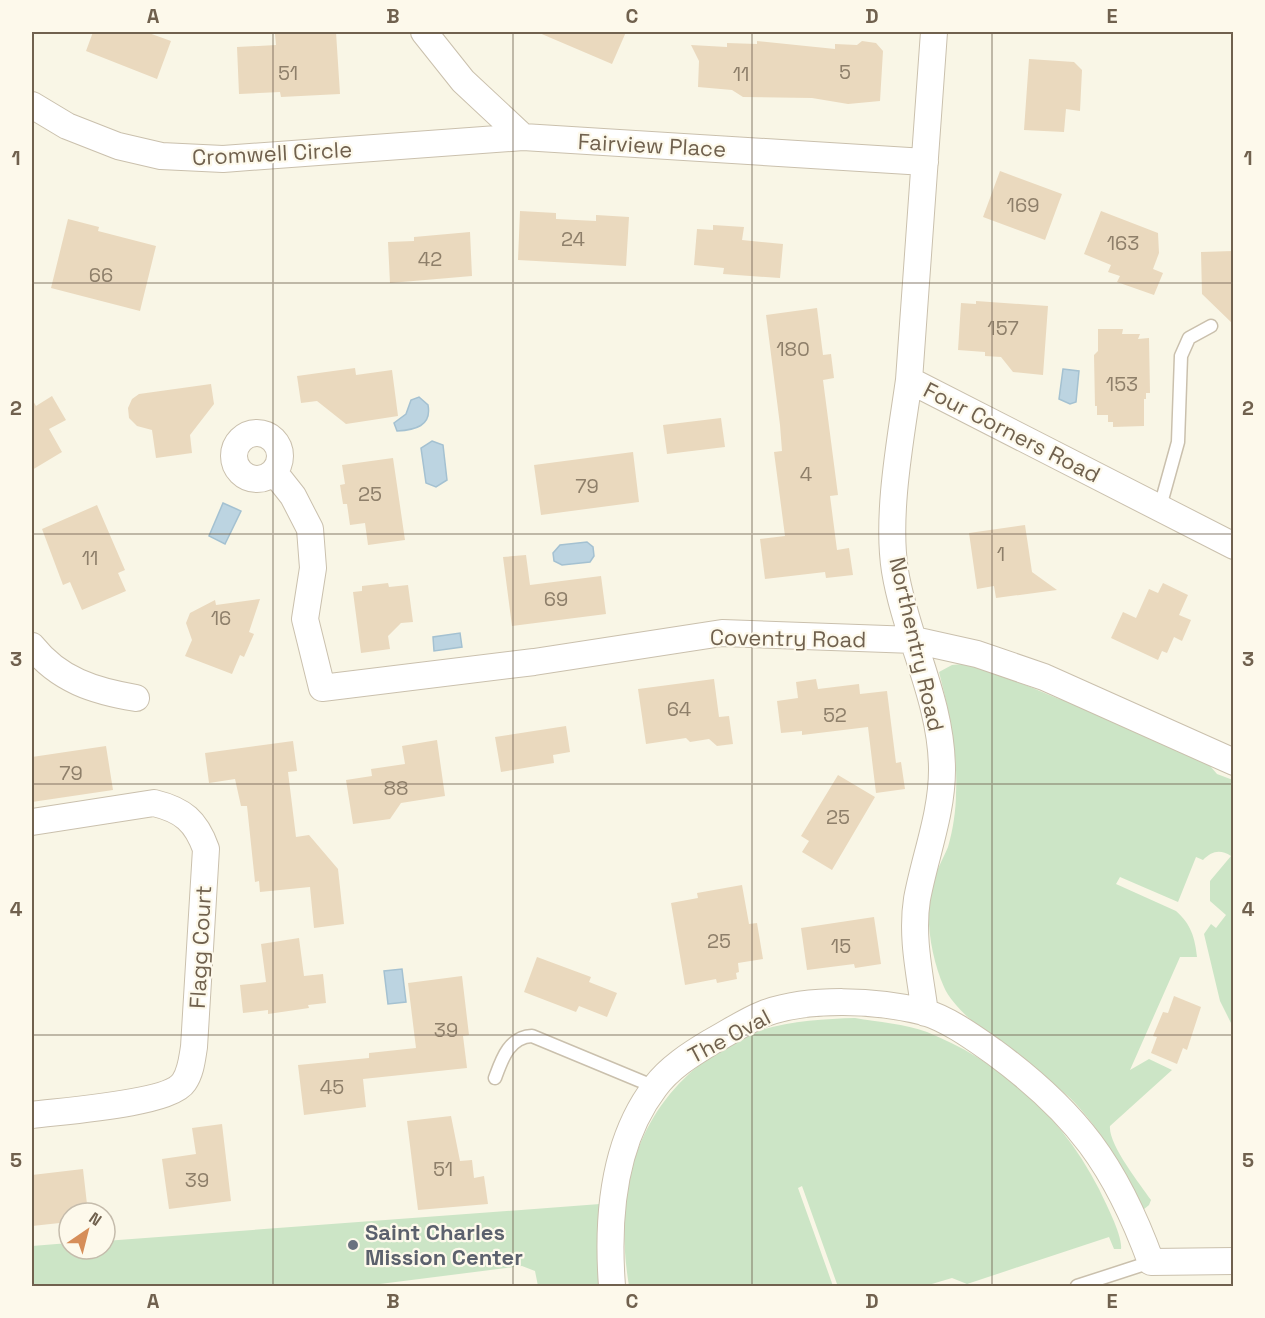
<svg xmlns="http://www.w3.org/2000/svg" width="1265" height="1318" font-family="'Space Grotesk',sans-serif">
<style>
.green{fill:#cce5c6}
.water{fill:#bcd4e1;stroke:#a4c1d1;stroke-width:1.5}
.building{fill:#ead9be}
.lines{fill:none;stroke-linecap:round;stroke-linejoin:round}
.service-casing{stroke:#cac0ad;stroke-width:15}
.minor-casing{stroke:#cac0ad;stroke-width:28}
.service{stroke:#fff;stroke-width:12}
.minor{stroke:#fff;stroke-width:26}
.grid{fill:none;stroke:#70614e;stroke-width:1.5;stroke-opacity:0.55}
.worship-dot{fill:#6b7280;stroke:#fdf9eb;stroke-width:2}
.labels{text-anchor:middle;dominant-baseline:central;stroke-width:4.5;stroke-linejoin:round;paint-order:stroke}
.number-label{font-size:20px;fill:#8e7f6a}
.street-label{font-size:22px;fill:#70614e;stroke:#fdf9eb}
.worship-label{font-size:22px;font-weight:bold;fill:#5b616d;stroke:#fdf9eb;text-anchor:start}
.neatline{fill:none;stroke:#70614e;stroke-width:2}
.grid-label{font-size:20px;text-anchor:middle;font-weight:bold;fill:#70614e}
</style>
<rect width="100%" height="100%" fill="#f9f6e6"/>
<path class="green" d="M 962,664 L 990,670 L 1059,699 L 1068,700 L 1205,760 L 1217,774 L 1233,780 L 1233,1027 L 1220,1001 L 1204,934 L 1211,924 L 1216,928 L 1226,915 L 1210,901 L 1210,881 L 1231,856 C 1220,849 1212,851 1203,860 L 1196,857 L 1178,902 L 1120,877 L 1116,884 L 1176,911 C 1191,924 1195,938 1197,957 L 1180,957 L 1130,1070 L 1149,1059 L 1172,1070 L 1110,1126 C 1108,1144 1140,1184 1151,1200 L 1149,1205 L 1143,1210 C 1122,1170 1102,1129 1069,1097 C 1037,1067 959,1022 944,987 C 931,958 924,915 932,884 C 936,871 943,859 948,847 C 953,830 956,810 956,793 C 958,753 949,711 939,672 L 952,665 Z
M 855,1018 C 878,1022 905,1024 927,1032 C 1003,1063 1062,1116 1099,1189 C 1105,1202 1123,1236 1121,1249 L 1114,1249 L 1109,1237 L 967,1284 L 952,1278 L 925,1286 L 840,1286 L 837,1284 L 802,1186 L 798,1188 L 833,1286 L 629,1286 C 612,1183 640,1094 735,1041 C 769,1022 817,1019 855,1018 Z
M 600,1204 L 601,1286 L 538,1286 L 535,1271 L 522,1266 L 364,1286 L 32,1286 L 32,1246 L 69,1243 L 69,1249 L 105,1249 L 105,1241 Z"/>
<path class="water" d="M 1063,369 L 1079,371 L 1076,402 L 1070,404 L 1059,399 Z
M 419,397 L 428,405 C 432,426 415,430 397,431 L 394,423 L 406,414 L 411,400 Z
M 432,441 L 443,445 L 447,480 L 436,487 L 426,483 L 421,448 Z
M 223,503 L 241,511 L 225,544 L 209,536 Z
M 587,542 L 593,547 L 594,556 L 590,562 L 562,565 L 554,561 L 553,553 L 560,545 Z
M 460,633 L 462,647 L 434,651 L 433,637 Z
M 402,969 L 406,1002 L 388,1004 L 384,971 Z"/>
<path class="building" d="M 93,32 L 146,32 L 171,41 L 157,79 L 86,51 Z
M 302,32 L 336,32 L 340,94 L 281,97 L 280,92 L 239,94 L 237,47 L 276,45 L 275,34 Z
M 537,32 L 626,32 L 612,64 Z
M 757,41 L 835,49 L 835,44 L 857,45 L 862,41 L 876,43 L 883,51 L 880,101 L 848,104 L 812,98 L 743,97 L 732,90 L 698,87 L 699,61 L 691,45 L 727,47 L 727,43 L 757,44 Z
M 1029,59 L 1074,62 L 1082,70 L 1080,111 L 1066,109 L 1064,132 L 1024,130 Z
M 1000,171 L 1062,194 L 1045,240 L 983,217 Z
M 520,211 L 556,213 L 556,219 L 596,221 L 596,215 L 629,217 L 626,266 L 518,260 Z
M 1101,211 L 1158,233 L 1159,253 L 1153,269 L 1163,273 L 1154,295 L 1117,282 L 1120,276 L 1108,272 L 1111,265 L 1084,254 Z
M 68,219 L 99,227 L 98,231 L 156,246 L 140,311 L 51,288 Z
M 713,225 L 744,227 L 742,240 L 783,244 L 780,278 L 723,274 L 724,268 L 694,265 L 697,229 L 713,230 Z
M 470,232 L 472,276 L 390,283 L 388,242 L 414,241 L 414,237 Z
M 1233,251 L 1233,324 L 1202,294 L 1201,252 Z
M 976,301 L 1048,306 L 1043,375 L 1013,372 L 1001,357 L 985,356 L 985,352 L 958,350 L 961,303 L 976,304 Z
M 817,308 L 823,355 L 831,354 L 834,378 L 823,380 L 838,495 L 830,496 L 837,550 L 849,548 L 853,575 L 826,578 L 825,572 L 765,579 L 760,539 L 785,536 L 774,452 L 782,451 L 780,425 L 766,315 Z
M 1098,329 L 1123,329 L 1122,334 L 1140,334 L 1138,339 L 1149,338 L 1150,393 L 1146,393 L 1146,399 L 1144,399 L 1144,426 L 1113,427 L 1113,422 L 1108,422 L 1108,415 L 1097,415 L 1097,406 L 1095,406 L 1094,355 L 1098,351 Z
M 355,368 L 356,375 L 392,370 L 398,416 L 346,424 L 317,401 L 301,403 L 297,376 Z
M 211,384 L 214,404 L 190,435 L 192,453 L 156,458 L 152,430 L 137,426 L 129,418 L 128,408 L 132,399 L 139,394 Z
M 52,396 L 66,420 L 49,429 L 62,452 L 32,470 L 32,399 L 36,406 Z
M 721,418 L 725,447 L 667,454 L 663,425 Z
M 633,452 L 639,502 L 541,515 L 534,465 Z
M 393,458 L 405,540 L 368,545 L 365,523 L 350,525 L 347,504 L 343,504 L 340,485 L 345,484 L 342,465 Z
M 97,505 L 125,570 L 118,573 L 126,591 L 82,610 L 70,582 L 63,585 L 42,529 Z
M 1025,525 L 1032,572 L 1057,590 L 996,598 L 994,586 L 977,589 L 969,533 Z
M 526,555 L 530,585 L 601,576 L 606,614 L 512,626 L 503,557 Z
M 388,583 L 389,587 L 408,585 L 413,622 L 401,623 L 388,636 L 390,649 L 361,653 L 353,592 L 362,591 L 362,586 Z
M 1163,583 L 1188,595 L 1179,615 L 1191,620 L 1182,641 L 1174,637 L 1167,653 L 1162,651 L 1158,660 L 1111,638 L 1123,612 L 1136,618 L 1149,589 L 1158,593 Z
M 260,599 L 249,632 L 254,634 L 244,657 L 240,655 L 232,674 L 185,656 L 192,640 L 186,623 L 190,613 L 215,600 L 216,605 Z
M 714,679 L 719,717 L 729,716 L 733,744 L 717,746 L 709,739 L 690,742 L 686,738 L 646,744 L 638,689 Z
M 816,679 L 818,689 L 859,684 L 860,694 L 887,691 L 896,763 L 901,762 L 905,789 L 876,793 L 868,727 L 802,735 L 802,731 L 781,733 L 777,701 L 798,698 L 796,682 Z
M 566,726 L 570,752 L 553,755 L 554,763 L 501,772 L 495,737 Z
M 437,740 L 445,796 L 401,803 L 390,819 L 353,824 L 346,780 L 372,776 L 371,769 L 405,764 L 402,746 Z
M 293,741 L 297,771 L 288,772 L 296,837 L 309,835 L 338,869 L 344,924 L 314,928 L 310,887 L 260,892 L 259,881 L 255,882 L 247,806 L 241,806 L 235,779 L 209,783 L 205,753 Z
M 106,746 L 113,790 L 32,802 L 32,757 Z
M 838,775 L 875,797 L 832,870 L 802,852 L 809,841 L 801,836 Z
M 742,885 L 749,924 L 757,923 L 763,959 L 738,963 L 739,972 L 736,973 L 737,979 L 717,983 L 716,979 L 685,985 L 671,903 L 698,898 L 697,893 Z
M 874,917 L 881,964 L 855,968 L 854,964 L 807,970 L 801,928 Z
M 299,938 L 304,976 L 323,974 L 326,1003 L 308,1005 L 309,1008 L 268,1014 L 268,1010 L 243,1013 L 240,985 L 266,982 L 261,944 Z
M 537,957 L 591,977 L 589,982 L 617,993 L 607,1017 L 579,1006 L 576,1012 L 524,992 Z
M 462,976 L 469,1035 L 463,1036 L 467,1068 L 363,1079 L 366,1107 L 304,1115 L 298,1065 L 369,1058 L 369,1053 L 416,1048 L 408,983 Z
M 1174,996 L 1201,1007 L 1187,1050 L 1183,1048 L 1177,1064 L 1151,1053 L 1157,1037 L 1153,1036 L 1163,1012 L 1168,1013 Z
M 451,1116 L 460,1161 L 472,1160 L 474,1178 L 484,1176 L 488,1204 L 418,1210 L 407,1121 Z
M 222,1124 L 231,1201 L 169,1209 L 162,1159 L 196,1154 L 192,1128 Z
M 83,1169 L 88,1213 L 69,1213 L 69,1222 L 32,1226 L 32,1175 Z"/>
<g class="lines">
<defs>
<path id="service" d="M 1160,507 L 1178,442 L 1181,356 L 1189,338 L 1211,326
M 495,1078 C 502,1059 509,1037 532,1036 L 655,1087
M 1077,1286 L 1151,1262"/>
<path id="minor" d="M 424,32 L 463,81 L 523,137 L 925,162
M 934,32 L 909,380 L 1234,546
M 32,105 L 67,126 L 118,146 L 161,156 L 223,159 L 523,137
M 909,380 C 901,437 886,514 895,571 C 906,638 942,700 942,770 C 942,814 925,856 917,899 C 911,937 920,975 925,1013
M234 456a23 23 0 1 1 46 0a23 23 0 1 1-46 0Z
M 274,472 L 293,496 L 310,529 L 313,568 L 305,619 L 322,688 L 534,662 L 722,633 L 914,640 L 977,654 L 1044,677 L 1234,762
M 32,646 C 59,680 94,691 136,698
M 32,822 L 154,803 C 183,810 196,821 206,849 L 194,1047 C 192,1059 191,1072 184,1082 C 170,1104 61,1111 32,1115
M 612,1286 C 607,1220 613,1142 655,1087 C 669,1068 691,1054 711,1042 C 728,1033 745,1021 763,1014 C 808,997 878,1000 924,1012 C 948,1019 974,1038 994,1052 C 1077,1113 1116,1166 1151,1262 L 1234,1261"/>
</defs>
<use href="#service" class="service-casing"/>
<use href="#minor" class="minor-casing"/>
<use href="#service" class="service"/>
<use href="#minor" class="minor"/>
</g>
<path class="grid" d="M 273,32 L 273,1286M 513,32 L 513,1286M 752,32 L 752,1286M 992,32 L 992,1286M 32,283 L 1234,283M 32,534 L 1234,534M 32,784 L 1234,784M 32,1035 L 1234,1035"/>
<circle class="worship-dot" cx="353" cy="1245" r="6"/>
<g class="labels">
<g class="number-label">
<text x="845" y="72">5</text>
<text x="288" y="73">51</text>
<text x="741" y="74">11</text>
<text x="1023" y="205">169</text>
<text x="573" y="239">24</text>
<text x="1123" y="243">163</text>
<text x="430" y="259">42</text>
<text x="101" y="275">66</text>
<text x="1003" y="328">157</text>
<text x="793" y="349">180</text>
<text x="1122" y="384">153</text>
<text x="806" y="474">4</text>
<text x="587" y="486">79</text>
<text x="370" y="494">25</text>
<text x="1001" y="554">1</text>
<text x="90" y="558">11</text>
<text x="556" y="599">69</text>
<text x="221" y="618">16</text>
<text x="679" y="709">64</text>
<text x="835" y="715">52</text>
<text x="71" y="773">79</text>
<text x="396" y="788">88</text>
<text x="838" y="817">25</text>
<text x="719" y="941">25</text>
<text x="841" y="946">15</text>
<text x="446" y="1030">39</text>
<text x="332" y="1087">45</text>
<text x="443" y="1169">51</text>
<text x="197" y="1180">39</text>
</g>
<g class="street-label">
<text transform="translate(652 145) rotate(3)">Fairview Place</text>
<text transform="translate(272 153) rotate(-3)">Cromwell Circle</text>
<text transform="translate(1012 432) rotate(27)">Four Corners Road</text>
<text transform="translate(788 638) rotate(1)">Coventry Road</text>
<text transform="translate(917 644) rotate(77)">Northentry Road</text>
<text transform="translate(200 947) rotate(-87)">Flagg Court</text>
<text transform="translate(729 1036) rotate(-28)">The Oval</text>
</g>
<g class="worship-label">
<text x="365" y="1232">Saint Charles<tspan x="365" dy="25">Mission Center</tspan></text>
</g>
</g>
<rect width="1265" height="1318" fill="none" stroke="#fdf9eb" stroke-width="66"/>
<g transform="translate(87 1231) rotate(35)"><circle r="28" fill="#fdf9eb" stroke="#c5bcac" stroke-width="1.5"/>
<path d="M0-4.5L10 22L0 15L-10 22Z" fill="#d68e59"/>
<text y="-9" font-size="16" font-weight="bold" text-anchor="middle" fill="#70614e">N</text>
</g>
<rect x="33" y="33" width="1199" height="1252" class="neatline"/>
<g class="grid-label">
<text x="153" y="23">A</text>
<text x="393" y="23">B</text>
<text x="632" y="23">C</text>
<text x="872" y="23">D</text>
<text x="1112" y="23">E</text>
<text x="16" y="165">1</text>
<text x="1248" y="165">1</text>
<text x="16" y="415">2</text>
<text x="1248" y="415">2</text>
<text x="16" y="666">3</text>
<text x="1248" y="666">3</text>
<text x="16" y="916">4</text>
<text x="1248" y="916">4</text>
<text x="16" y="1167">5</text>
<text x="1248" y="1167">5</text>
<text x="153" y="1308">A</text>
<text x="393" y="1308">B</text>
<text x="632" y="1308">C</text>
<text x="872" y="1308">D</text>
<text x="1112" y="1308">E</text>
</g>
</svg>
